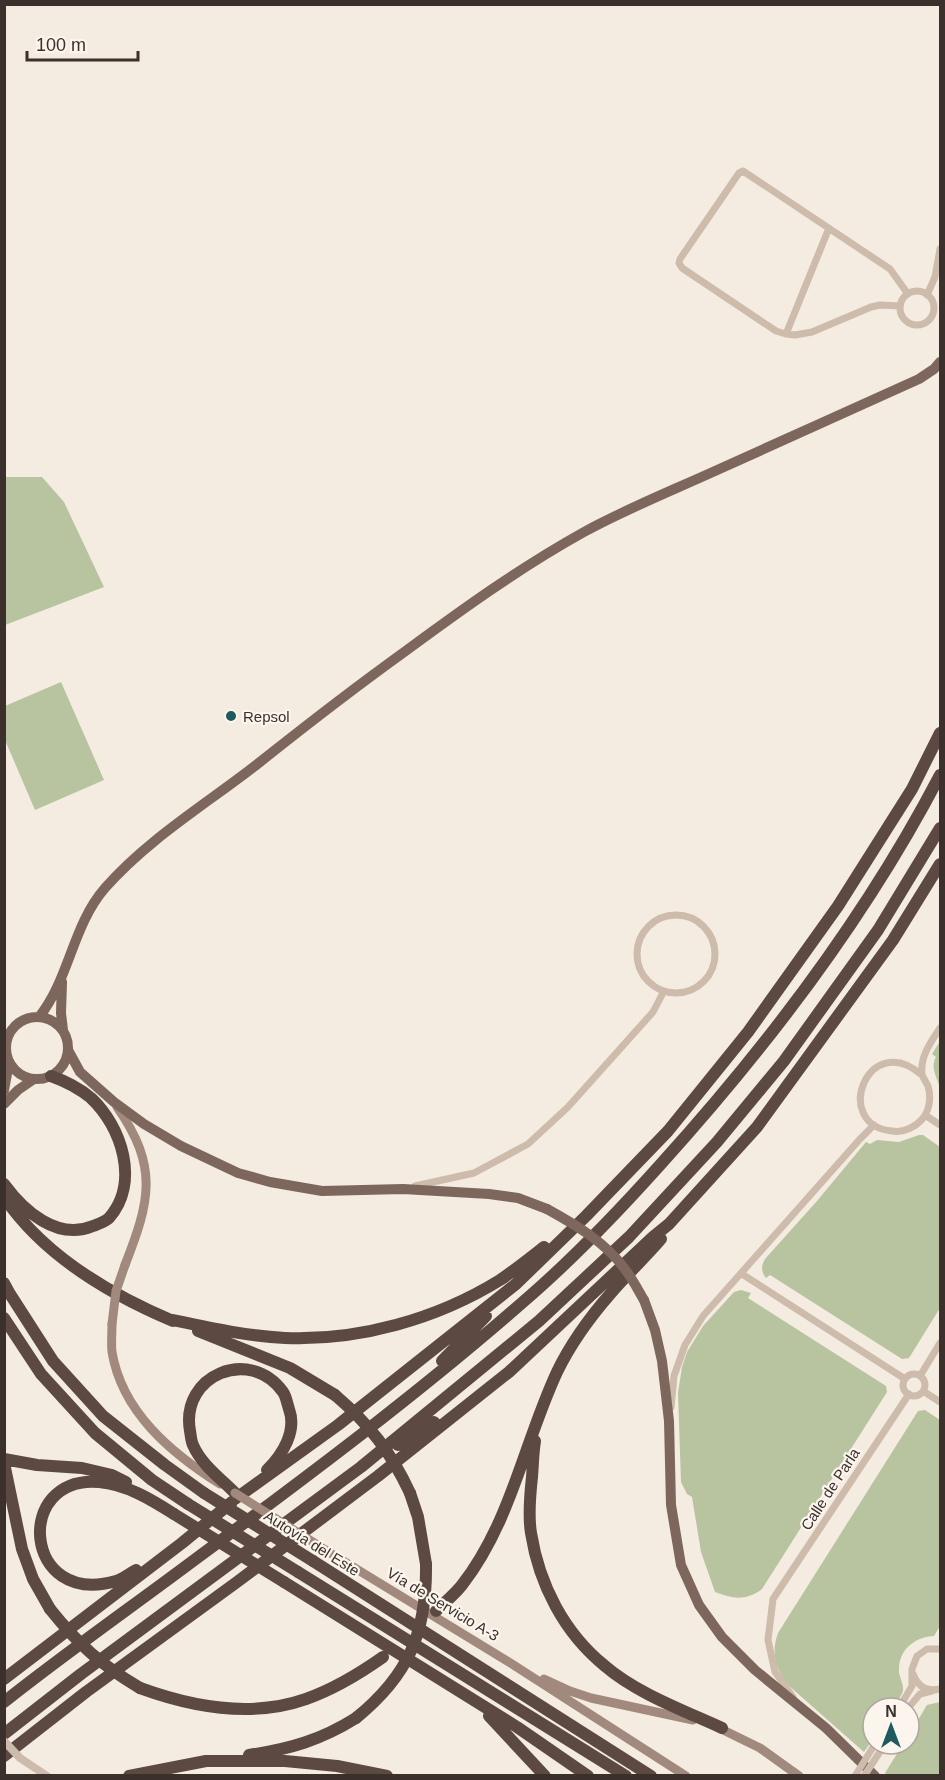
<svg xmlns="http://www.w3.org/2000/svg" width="945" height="1780" font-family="Helvetica,sans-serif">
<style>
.green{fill:#b8c4a0}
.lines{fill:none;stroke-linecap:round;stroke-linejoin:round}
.minor{stroke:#cdbbac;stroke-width:7}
.secondary{stroke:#a18a7d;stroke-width:9}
.primary{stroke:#7d675c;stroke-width:10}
.motorway{stroke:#5c4a42;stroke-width:12}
.minor-bridge{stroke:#cdbbac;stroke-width:7}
.tertiary-bridge{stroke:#cdbbac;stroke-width:8}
.secondary-bridge{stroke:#a18a7d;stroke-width:9}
.primary-bridge{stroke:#7d675c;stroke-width:10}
.motorway-bridge{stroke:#5c4a42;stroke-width:12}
.poi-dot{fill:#1f5a5e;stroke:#fbf5ee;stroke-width:2}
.labels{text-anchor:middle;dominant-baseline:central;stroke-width:4.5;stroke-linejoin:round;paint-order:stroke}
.poi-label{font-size:15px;fill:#3b302b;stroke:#fbf5ee;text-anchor:start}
.street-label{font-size:15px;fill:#3b302b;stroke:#fbf5ee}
</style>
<rect width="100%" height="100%" fill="#f4ebe1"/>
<path class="green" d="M 5,477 L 42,477 L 64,502 L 104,587 L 5,625 Z
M 61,682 L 104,780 L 35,810 L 5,740 L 5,706 Z
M 940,1041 L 940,1088 C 937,1077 930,1068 936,1057 L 932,1054 Z
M 919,1135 L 923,1135 L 940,1147 L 940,1308 L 909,1358 L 902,1359 L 770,1275 L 766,1278 C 761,1272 761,1266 765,1259 L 817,1201 L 866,1142 L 870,1144 L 877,1140 L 899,1142 Z
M 741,1290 L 751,1293 L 748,1298 L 886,1386 L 887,1392 L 762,1589 C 746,1601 733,1599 715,1592 L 701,1552 L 692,1497 L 687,1494 L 681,1482 L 678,1393 L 682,1367 L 687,1352 L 703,1326 L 734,1292 Z
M 925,1410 L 940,1420 L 940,1626 L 934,1636 C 916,1637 900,1648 899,1668 C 898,1676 904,1683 903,1691 C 901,1697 896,1703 893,1708 L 873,1708 L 873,1739 L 864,1752 L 788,1685 C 775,1669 771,1652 778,1633 L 918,1411 Z
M 940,1702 L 940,1775 L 887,1775 L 885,1773 L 903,1744 L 909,1744 L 909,1735 L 927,1705 Z"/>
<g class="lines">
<path class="minor" d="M900 308a17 17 0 1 1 34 0a17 17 0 1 1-34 0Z
M 927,295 L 935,277 L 940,249
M 900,306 L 880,305 L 871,307 L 812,332 L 795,335 L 786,334 L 776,331 L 682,268 L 679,263 L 680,259 L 739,173 L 743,171 L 890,269 L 908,294
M 786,334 L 829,228
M637 954a39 39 0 1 1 78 0a39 39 0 1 1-78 0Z
M 922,1075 C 868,1028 831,1125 892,1131 C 904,1133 916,1127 924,1117 C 930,1108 931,1096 928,1086 C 926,1082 923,1078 922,1074 C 920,1056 931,1042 940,1028
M 925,1115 L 940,1125
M 415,1186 L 474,1173 L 528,1144 L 568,1107 L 653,1012 L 664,991
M 742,1274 L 905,1379
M903 1385a11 11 0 1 1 22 0a11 11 0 1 1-22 0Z
M 920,1376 L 940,1343
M 923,1391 L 940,1402
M 671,1407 L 674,1376 L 685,1345 L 703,1316 L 860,1139 L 874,1125
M 913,1674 C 918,1687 927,1692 940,1689
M 793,1697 L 775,1672 L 768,1640 L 773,1599 L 909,1394
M 899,1708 L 912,1686 L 912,1669 L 917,1656 L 927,1649 L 940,1649
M 908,1708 L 920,1694 L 932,1691"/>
<path class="secondary" d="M 117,1107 C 159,1167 150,1201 125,1265
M 112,1324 C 112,1333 111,1343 112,1352 C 122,1412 171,1453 220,1484
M 327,1551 L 512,1664 L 686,1776
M 544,1679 L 570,1691 L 591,1698 L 693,1720
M 717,1727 L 760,1748 L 799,1776"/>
<path class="primary" d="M 62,982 L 61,1013 L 63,1030
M6 1048a31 31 0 1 1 62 0a31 31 0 1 1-62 0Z
M 39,1017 C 70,978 72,926 105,888 C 149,838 208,803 260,762 C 309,723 357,686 407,650 C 464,608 521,567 584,532 C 626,509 671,491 715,471 C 783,440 851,410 919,379 L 934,369 L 940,362
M 68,1050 L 80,1072 L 114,1102 L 144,1124 L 181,1146 L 238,1173 L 270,1182 L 322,1191 L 403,1189 L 489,1194 L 518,1198 L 547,1209
M 4,1090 L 9,1063
M 4,1104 L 18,1090 L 34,1079
M 644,1300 L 655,1330 L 662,1361 L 669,1421 L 671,1505 L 681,1565 L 699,1605 L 722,1637 L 755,1670 L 826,1728 L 875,1776"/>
<path class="motorway" d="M 4,1184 C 24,1211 57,1241 93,1226 C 98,1224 105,1222 109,1218 C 140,1183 122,1127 91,1098 C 79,1088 65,1081 51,1076
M 4,1197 C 44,1256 109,1294 173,1321
M 4,1283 L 10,1294 L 53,1361 L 103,1416 L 165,1465 L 204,1493
M 4,1318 L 41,1374 L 95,1433 L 152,1480 L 188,1504
M 168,1319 C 206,1327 246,1336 285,1338 C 359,1341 437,1319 500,1280 C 515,1270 530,1258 544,1247
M 198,1331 L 290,1368 L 335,1395
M 442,1361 L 486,1316
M 535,1441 C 533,1453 533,1465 532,1477 C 530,1495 528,1515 531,1533 C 539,1584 564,1633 605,1666 C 636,1693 685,1711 722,1728
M 398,1445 L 434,1422
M 4,1459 L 37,1465 L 82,1468 L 112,1475 L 126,1482
M 4,1463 L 22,1549 L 33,1579 L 50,1609
M 235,1493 C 220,1478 201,1464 193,1445 C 191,1441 191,1436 190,1431 C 180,1375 250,1346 283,1392 C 286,1396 287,1403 289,1409 C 297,1431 283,1454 267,1470
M 410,1493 L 418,1517 L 426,1564
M 235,1499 L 338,1425 L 516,1284 L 586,1216 L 668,1131 L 748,1032 L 838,906 L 912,789 L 940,733
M 313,1561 L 651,1776
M 136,1570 C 130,1573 123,1579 116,1581 C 23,1608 13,1475 99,1482 C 126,1484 152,1500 174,1514
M 298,1572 L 626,1776
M 284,1582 L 517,1727 L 588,1776
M 436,1611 C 445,1602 455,1594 462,1585 C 511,1522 524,1443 557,1372 C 571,1343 590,1317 611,1293 C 627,1274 645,1258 661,1239
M 4,1679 L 182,1543 L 232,1502
M 140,1688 C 192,1707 252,1718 306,1699 C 334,1689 359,1674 383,1657
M 4,1702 C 67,1652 133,1606 197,1558 C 308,1476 419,1393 523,1302 C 572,1260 617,1213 660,1165 C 766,1048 867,915 940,775
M 489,1716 L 545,1776
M 4,1734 L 81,1674 L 361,1467 L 539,1321 L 629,1237 L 717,1142 L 784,1061 L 878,930 L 940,828
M 249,1755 C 290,1749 321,1740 356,1718
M 4,1756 L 86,1692 L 237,1582 L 378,1476 L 509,1372 L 653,1237 L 669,1224 L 757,1127 L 893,940 L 940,864
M 129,1776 L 206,1761 L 285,1761 L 337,1766 L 387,1776"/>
<path class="minor-bridge" d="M 855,1776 L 875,1744
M 864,1776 L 885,1744"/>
<path class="tertiary-bridge" d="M 4,1741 L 20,1758 L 47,1776"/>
<path class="secondary-bridge" d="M 112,1324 L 116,1291 L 125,1265
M 235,1493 L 327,1551"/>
<path class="primary-bridge" d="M 547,1209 C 576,1225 605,1242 624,1268 C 632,1278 638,1290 644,1300"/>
<path class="motorway-bridge" d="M 335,1395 C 369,1424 391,1452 410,1493
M 204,1493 L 313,1561
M 188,1504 L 298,1572
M 174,1514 L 284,1582
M 50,1609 C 78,1644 101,1665 140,1688
M 356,1718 C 409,1675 427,1632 426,1564"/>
</g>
<circle class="poi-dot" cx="231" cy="716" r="6"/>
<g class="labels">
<g class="poi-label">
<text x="243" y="716">Repsol</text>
</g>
<g class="street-label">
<text transform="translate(830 1489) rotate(-57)">Calle de Parla</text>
<text transform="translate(312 1543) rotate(32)">Autovía del Este</text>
<text transform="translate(443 1604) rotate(31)">Vía de Servicio A-3</text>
</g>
</g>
<rect width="945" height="1780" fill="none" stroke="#3b302b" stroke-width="12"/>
<g transform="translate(891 1726)"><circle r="28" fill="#fbf5ee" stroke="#aea6a0" stroke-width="1.5"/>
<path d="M0-4.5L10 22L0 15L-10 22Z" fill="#1f5a5e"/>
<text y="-9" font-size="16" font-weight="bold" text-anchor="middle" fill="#3b302b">N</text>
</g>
<path d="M27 51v9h111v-9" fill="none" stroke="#3b302b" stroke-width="3"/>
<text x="36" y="51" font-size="18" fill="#3b302b" stroke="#fbf5ee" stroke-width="4.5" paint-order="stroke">100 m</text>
</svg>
